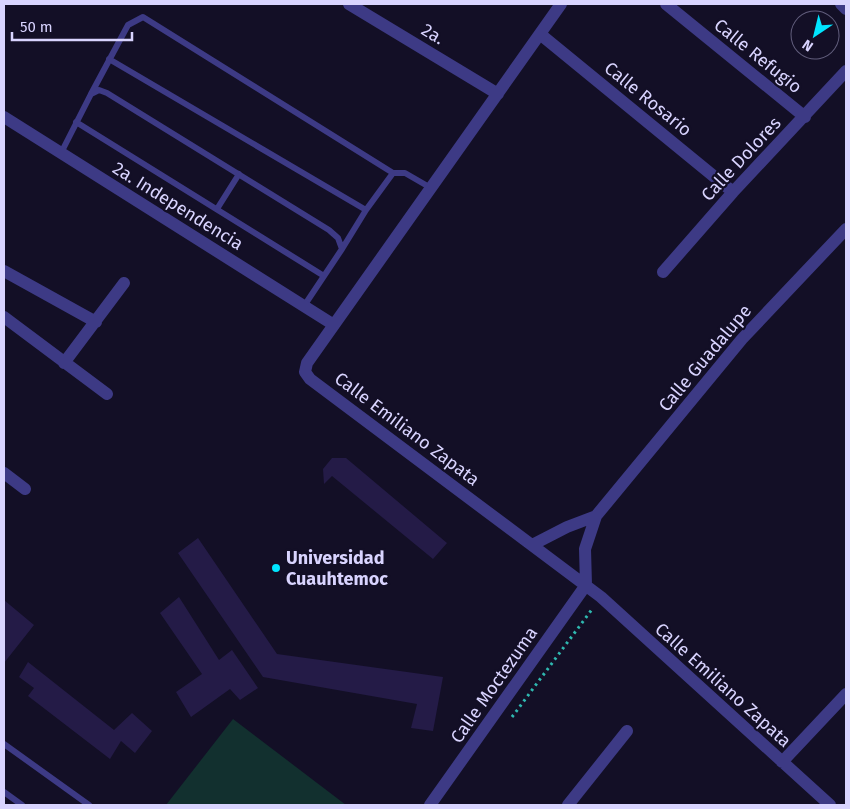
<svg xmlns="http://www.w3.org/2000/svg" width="850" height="809" font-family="'Fira Sans',sans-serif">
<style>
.green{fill:#12302f}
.building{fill:#241b47}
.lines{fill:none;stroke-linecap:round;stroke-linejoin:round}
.path{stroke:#2fb8b0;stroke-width:3;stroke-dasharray:2.5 4;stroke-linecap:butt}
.service{stroke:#3d3a85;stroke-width:6}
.minor{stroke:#3d3a85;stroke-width:12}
.poi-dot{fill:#00e5ff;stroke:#130f26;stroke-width:2}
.labels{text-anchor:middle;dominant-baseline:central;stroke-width:4.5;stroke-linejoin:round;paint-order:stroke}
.street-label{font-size:18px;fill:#d9d4ff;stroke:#130f26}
.poi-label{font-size:18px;font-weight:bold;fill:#d9d4ff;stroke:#130f26;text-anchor:start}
</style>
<rect width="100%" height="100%" fill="#130f26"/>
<path class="green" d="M 233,719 L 346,805 L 166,805 Z"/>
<path class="building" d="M 332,458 L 346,458 L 447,543 L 433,559 L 332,476 L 324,484 L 323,469 Z
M 198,538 L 277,654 L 443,677 L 433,731 L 411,728 L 417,704 L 263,677 L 178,553 Z
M 179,597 L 219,660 L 232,650 L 258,688 L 240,700 L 230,689 L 191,717 L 176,692 L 202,674 L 160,613 Z
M 4,600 L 34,625 L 4,663 Z
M 28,662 L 114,730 L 132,713 L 152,731 L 135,753 L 121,741 L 110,759 L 28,696 L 34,688 L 19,677 Z"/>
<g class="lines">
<path class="path" d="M 512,717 L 593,608"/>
<path class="service" d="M 109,59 L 366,210
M 91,94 L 128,25 L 143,17 L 393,173
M 76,122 L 324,276
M 61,153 L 91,94 L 99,90 L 107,93 L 329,230 L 338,238 L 342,249 L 304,306
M 217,209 L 239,174
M 342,249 L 366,210 L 393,173 L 405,173 L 431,188
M 4,744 L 89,805
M 4,792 L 22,805"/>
<path class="minor" d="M 349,4 L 498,94
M 561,4 L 307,363 L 305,372 L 310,379 L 601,597 L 830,805
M 666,4 L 805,117
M 841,4 L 846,9
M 540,34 L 733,192
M 4,117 L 334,325
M 4,271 L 96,322
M 663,272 L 733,192 L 846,71
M 4,317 L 107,394
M 64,363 L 124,283
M 4,473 L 25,489
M 532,545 L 567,527 L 596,516
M 782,762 L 846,694
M 430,805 L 586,585 L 585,549 L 596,516 L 742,339 L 846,229
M 568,805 L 627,731"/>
</g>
<circle class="poi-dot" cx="276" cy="568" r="5"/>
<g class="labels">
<g class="street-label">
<text transform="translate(433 34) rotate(31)">2a.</text>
<text transform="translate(758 56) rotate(39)">Calle Refugio</text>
<text transform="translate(648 99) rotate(39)">Calle Rosario</text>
<text transform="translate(741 159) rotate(-47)">Calle Dolores</text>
<text transform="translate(178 206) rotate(32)">2a. Independencia</text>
<text transform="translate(705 358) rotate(-50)">Calle Guadalupe</text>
<text transform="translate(407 429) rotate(37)">Calle Emiliano Zapata</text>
<text transform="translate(494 685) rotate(-55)">Calle Moctezuma</text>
<text transform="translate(723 685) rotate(42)">Calle Emiliano Zapata</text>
</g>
<g class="poi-label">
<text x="286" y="558">Universidad<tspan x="286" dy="21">Cuauhtemoc</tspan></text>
</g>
</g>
<rect width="850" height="809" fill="none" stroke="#d9d4ff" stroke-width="10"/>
<g transform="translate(815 35) rotate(215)"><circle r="24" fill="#130f26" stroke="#625e7d"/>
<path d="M0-4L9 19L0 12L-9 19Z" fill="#00e5ff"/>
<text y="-8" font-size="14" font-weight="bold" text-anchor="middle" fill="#d9d4ff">N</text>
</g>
<path d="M12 32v8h120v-8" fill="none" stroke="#d9d4ff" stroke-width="2.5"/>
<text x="20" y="32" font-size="15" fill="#d9d4ff" stroke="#130f26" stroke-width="4" paint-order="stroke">50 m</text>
</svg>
